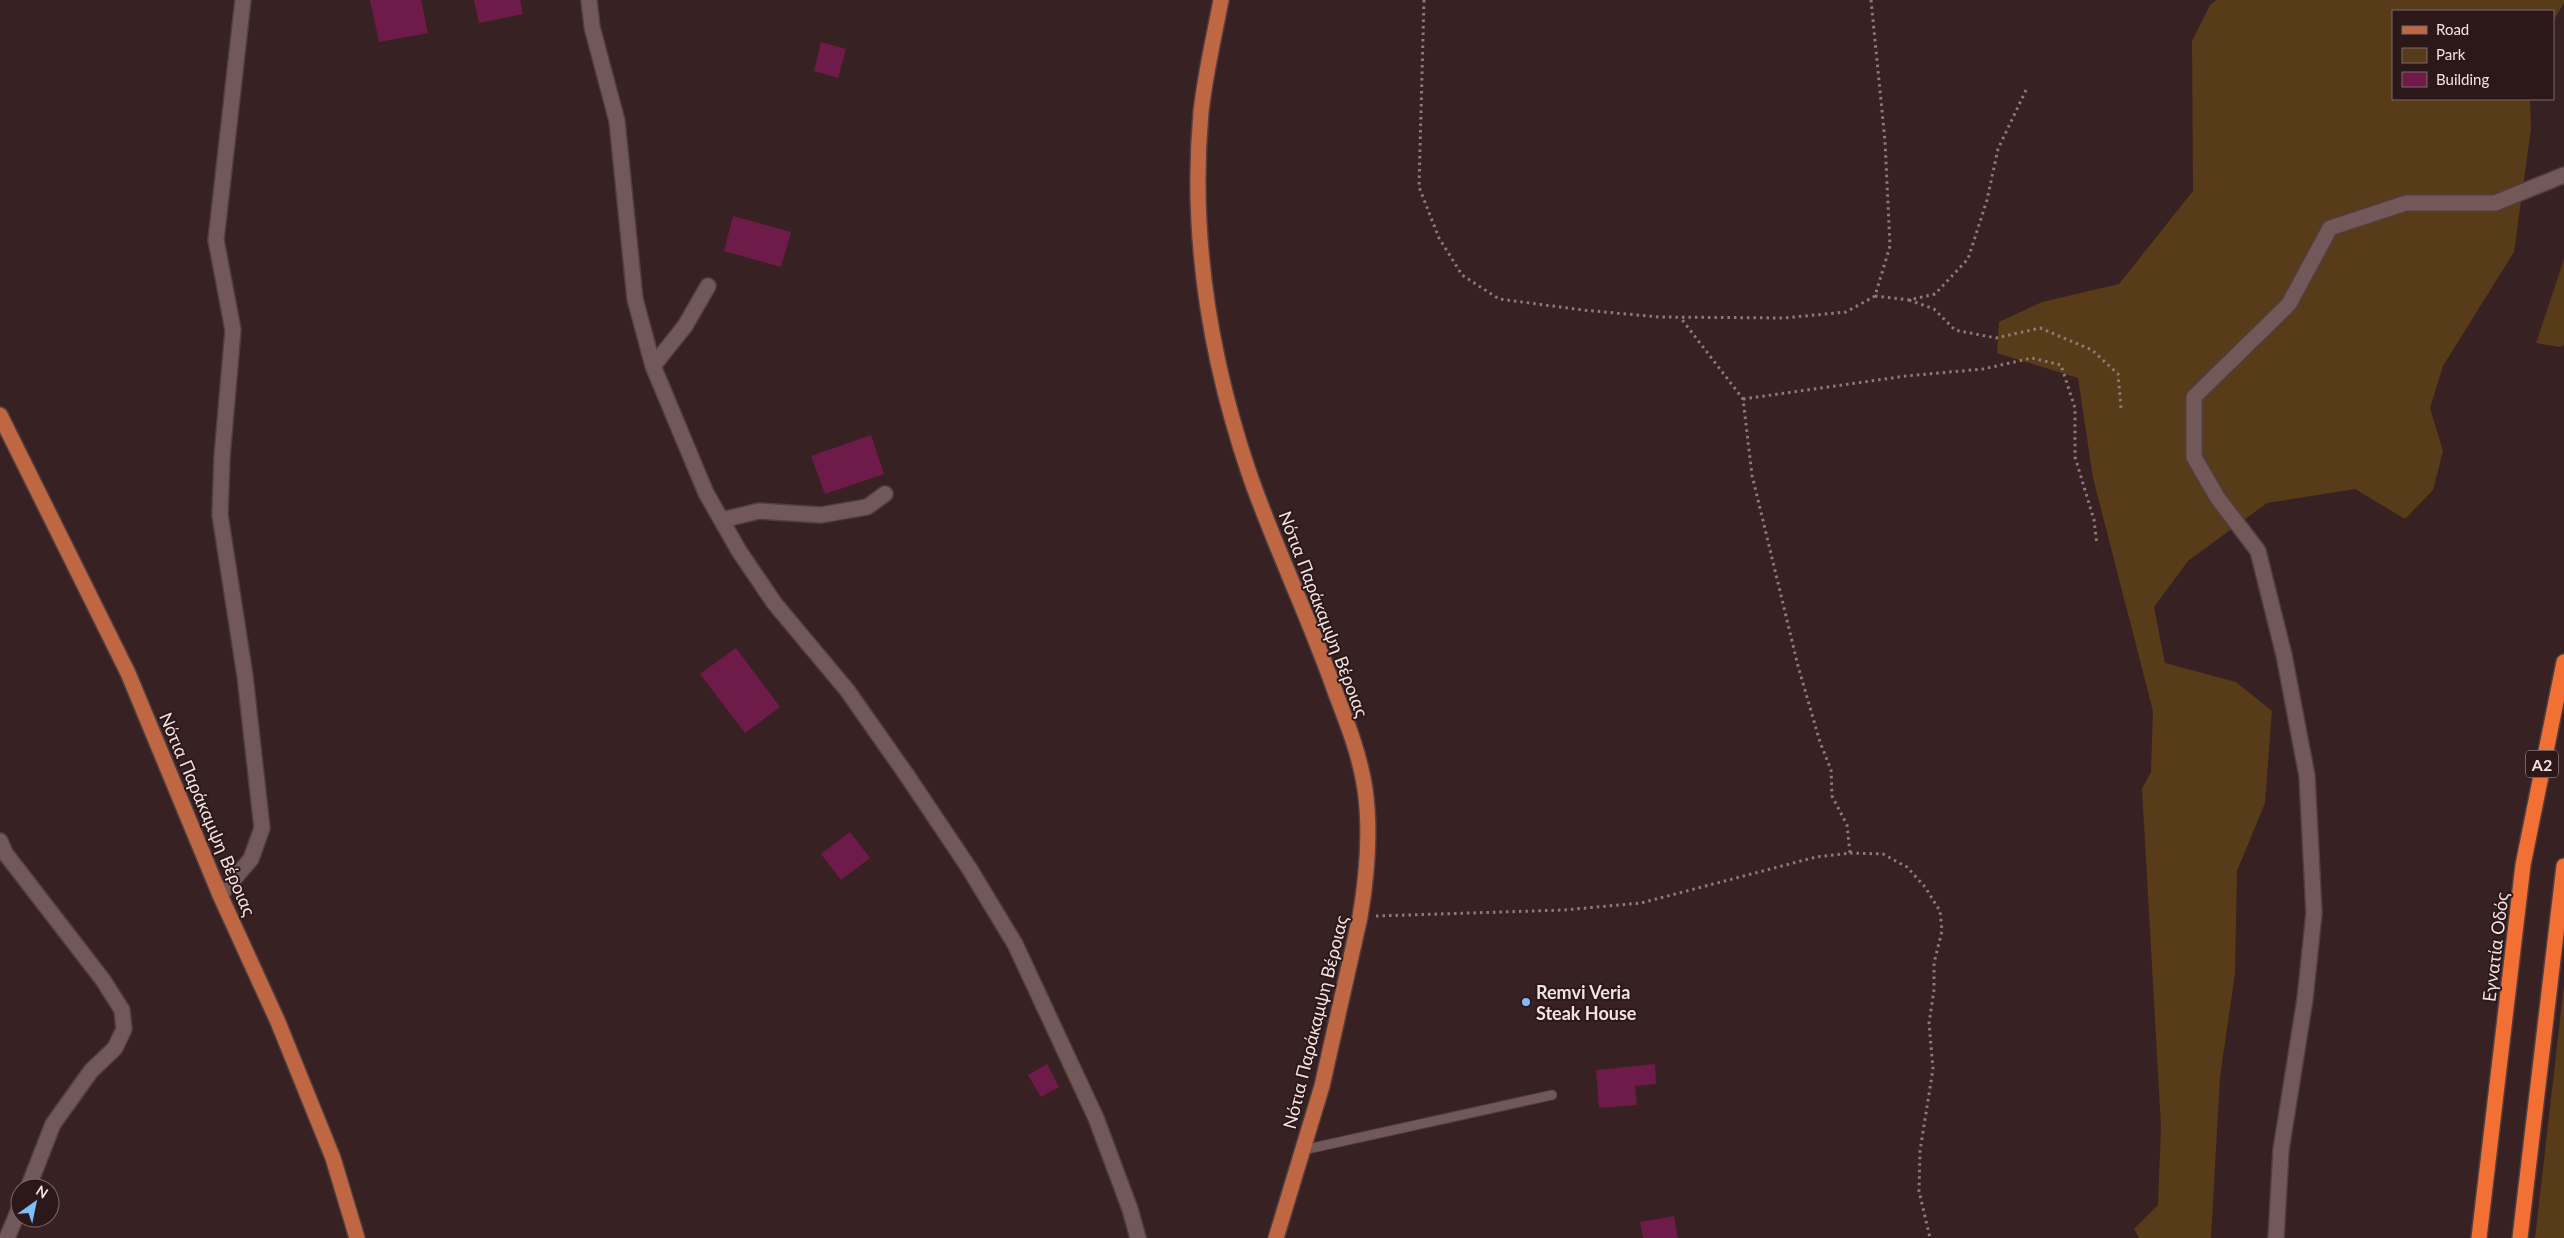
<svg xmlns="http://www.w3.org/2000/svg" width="2564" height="1238" font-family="Lato,sans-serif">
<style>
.green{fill:#583b18}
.building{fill:#6f1b49}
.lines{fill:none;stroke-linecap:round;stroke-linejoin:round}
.lane-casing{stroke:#513e3f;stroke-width:11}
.street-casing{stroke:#513e3f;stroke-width:18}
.primary-casing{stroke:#513e3f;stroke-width:18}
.highway-casing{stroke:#513e3f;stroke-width:18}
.path{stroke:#8d7a7a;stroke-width:3;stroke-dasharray:2.5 4;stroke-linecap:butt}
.lane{stroke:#725858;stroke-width:9}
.street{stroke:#725858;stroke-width:15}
.primary{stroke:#bf6642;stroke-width:15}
.highway{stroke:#f27034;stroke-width:15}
.poi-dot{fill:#7ebdf9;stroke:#2d1819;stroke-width:2}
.labels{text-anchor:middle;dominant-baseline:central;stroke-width:4;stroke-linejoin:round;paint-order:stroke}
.shield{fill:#2d1819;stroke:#b7a6a6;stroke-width:1}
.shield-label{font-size:16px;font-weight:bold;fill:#f2e3e3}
.street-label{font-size:18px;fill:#f2e3e3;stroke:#2d1819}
.poi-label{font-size:18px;font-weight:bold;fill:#f2e3e3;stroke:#2d1819;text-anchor:start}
</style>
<rect width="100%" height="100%" fill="#382122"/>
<path class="green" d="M 2216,0 L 2564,0 L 2564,3 L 2553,21 L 2553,11 L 2393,11 L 2393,99 L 2530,99 L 2531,129 L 2514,252 L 2443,366 L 2430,408 L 2443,451 L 2433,490 L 2405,519 L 2355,489 L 2267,503 L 2188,561 L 2154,607 L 2165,663 L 2236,682 L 2272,711 L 2265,803 L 2237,871 L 2235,973 L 2220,1077 L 2211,1238 L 2139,1238 L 2134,1229 L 2158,1205 L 2161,1126 L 2142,789 L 2151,772 L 2153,711 L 2093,478 L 2078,378 L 1997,353 L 1999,322 L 2042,302 L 2119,284 L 2193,191 L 2192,41 L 2210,5 Z
M 2564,259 L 2564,345 L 2560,347 L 2536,343 Z
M 2564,985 L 2564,1238 L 2535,1238 Z"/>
<path class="building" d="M 370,0 L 421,0 L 428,33 L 379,42 Z
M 474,0 L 520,0 L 523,14 L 479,23 Z
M 821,42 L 846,49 L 838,78 L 814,71 Z
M 733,216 L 791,232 L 781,267 L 724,251 Z
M 871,435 L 884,474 L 825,494 L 811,456 Z
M 736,648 L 780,707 L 745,733 L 700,674 Z
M 850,832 L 870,858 L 841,880 L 821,854 Z
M 1047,1064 L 1059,1087 L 1041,1097 L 1028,1075 Z
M 1655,1064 L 1656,1084 L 1635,1086 L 1637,1105 L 1599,1108 L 1596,1070 Z
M 1674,1216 L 1678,1238 L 1643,1238 L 1640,1222 Z"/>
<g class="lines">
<defs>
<path id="lane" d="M 1303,1150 L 1552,1095"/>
<path id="street" d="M 589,0 L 592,27 L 617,121 L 635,299 L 653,366 L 706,493 L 739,551 L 775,604 L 847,690 L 906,774 L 969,868 L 1015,944 L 1096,1118 L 1130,1209 L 1138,1238
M 653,366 L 685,326 L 708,286
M 722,520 L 759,511 L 821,515 L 867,507 L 885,494
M 0,841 L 5,853 L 103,980 L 122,1010 L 124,1029 L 115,1048 L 91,1071 L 53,1124 L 28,1188
M 220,895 L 251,859 L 262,828 L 245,676 L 220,515 L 222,457 L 233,330 L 216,240 L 243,0
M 7,1238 L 20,1207
M 2276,1238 L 2281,1150 L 2305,999 L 2314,913 L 2307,776 L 2284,655 L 2258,551 L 2217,497 L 2194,457 L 2194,397 L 2289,304 L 2330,228 L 2406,203 L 2495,203 L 2564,175"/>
<path id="primary" d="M 1221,0 C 1214,37 1205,75 1201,112 C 1190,234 1210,358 1249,473 C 1275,548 1310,619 1336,694 C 1348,725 1360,756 1365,789 C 1371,831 1367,876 1360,917 L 1322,1086 L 1276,1238
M 0,415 L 128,673 L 220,895 L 278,1022 L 333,1158 L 357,1238"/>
<path id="highway" d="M 2479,1238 L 2523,865 L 2564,662
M 2520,1238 L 2564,866"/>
</defs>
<use href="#lane" class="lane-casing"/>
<use href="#street" class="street-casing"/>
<use href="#primary" class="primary-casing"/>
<use href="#highway" class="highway-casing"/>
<path class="path" d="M 1424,0 L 1419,187 L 1439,238 L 1462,275 L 1499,299 L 1583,310 L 1659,317 L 1784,318 L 1846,312 L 1875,296 L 1890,246 L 1885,141 L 1871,0
M 1875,296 L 1909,300 L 1935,294 L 1968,259 L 1987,200 L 1998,149 L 2026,90
M 1909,300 L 1934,309 L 1955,330 L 1996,338 L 2040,328 L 2092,350 L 2118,374 L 2121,408
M 1743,399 L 1906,376 L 1983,369 L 2032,358 L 2061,365 L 2075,408 L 2075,457 L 2094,520 L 2097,545
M 1850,853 L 1883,854 L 1907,867 L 1925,887 L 1940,911 L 1942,931 L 1934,963 L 1934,990 L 1929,1023 L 1933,1069 L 1920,1151 L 1919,1191 L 1930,1238
M 1376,916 L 1564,910 L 1641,903 L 1816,857 L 1850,853 L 1847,825 L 1832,796 L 1831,770 L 1820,742 L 1798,666 L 1752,475 L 1743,399 L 1680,317"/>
<use href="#lane" class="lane"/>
<use href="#street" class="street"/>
<use href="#primary" class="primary"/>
<use href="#highway" class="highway"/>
</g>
<circle class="poi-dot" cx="1526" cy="1002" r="5"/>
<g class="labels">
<rect class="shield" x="2526" y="750.5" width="32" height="27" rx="4"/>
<g class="shield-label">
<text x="2542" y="764">Α2</text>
</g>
<g class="street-label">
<text transform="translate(1324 614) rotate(69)">Νότια Παράκαμψη Βέροιας</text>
<text transform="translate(208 814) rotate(67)">Νότια Παράκαμψη Βέροιας</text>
<text transform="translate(2495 947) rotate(-83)">Εγνατία Οδός</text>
<text transform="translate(1315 1022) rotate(-76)">Νότια Παράκαμψη Βέροιας</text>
</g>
<g class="poi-label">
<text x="1536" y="992">Remvi Veria<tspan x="1536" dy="21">Steak House</tspan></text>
</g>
</g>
<rect x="2392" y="10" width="162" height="90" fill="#2d1819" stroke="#7c696a"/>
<rect x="2402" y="26" width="25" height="8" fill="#bf6642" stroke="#7c696a"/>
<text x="2436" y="35" font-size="15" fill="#f2e3e3">Road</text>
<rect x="2402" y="48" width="25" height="15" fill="#583b18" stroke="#7c696a"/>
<text x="2436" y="60" font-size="15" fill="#f2e3e3">Park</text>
<rect x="2402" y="72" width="25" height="15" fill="#6f1b49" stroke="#7c696a"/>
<text x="2436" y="85" font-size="15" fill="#f2e3e3">Building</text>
<g transform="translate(35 1203) rotate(33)"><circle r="24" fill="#2d1819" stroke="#7c696a"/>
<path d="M0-4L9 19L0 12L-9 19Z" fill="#7ebdf9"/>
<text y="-8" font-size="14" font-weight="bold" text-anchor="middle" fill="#f2e3e3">N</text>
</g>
</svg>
